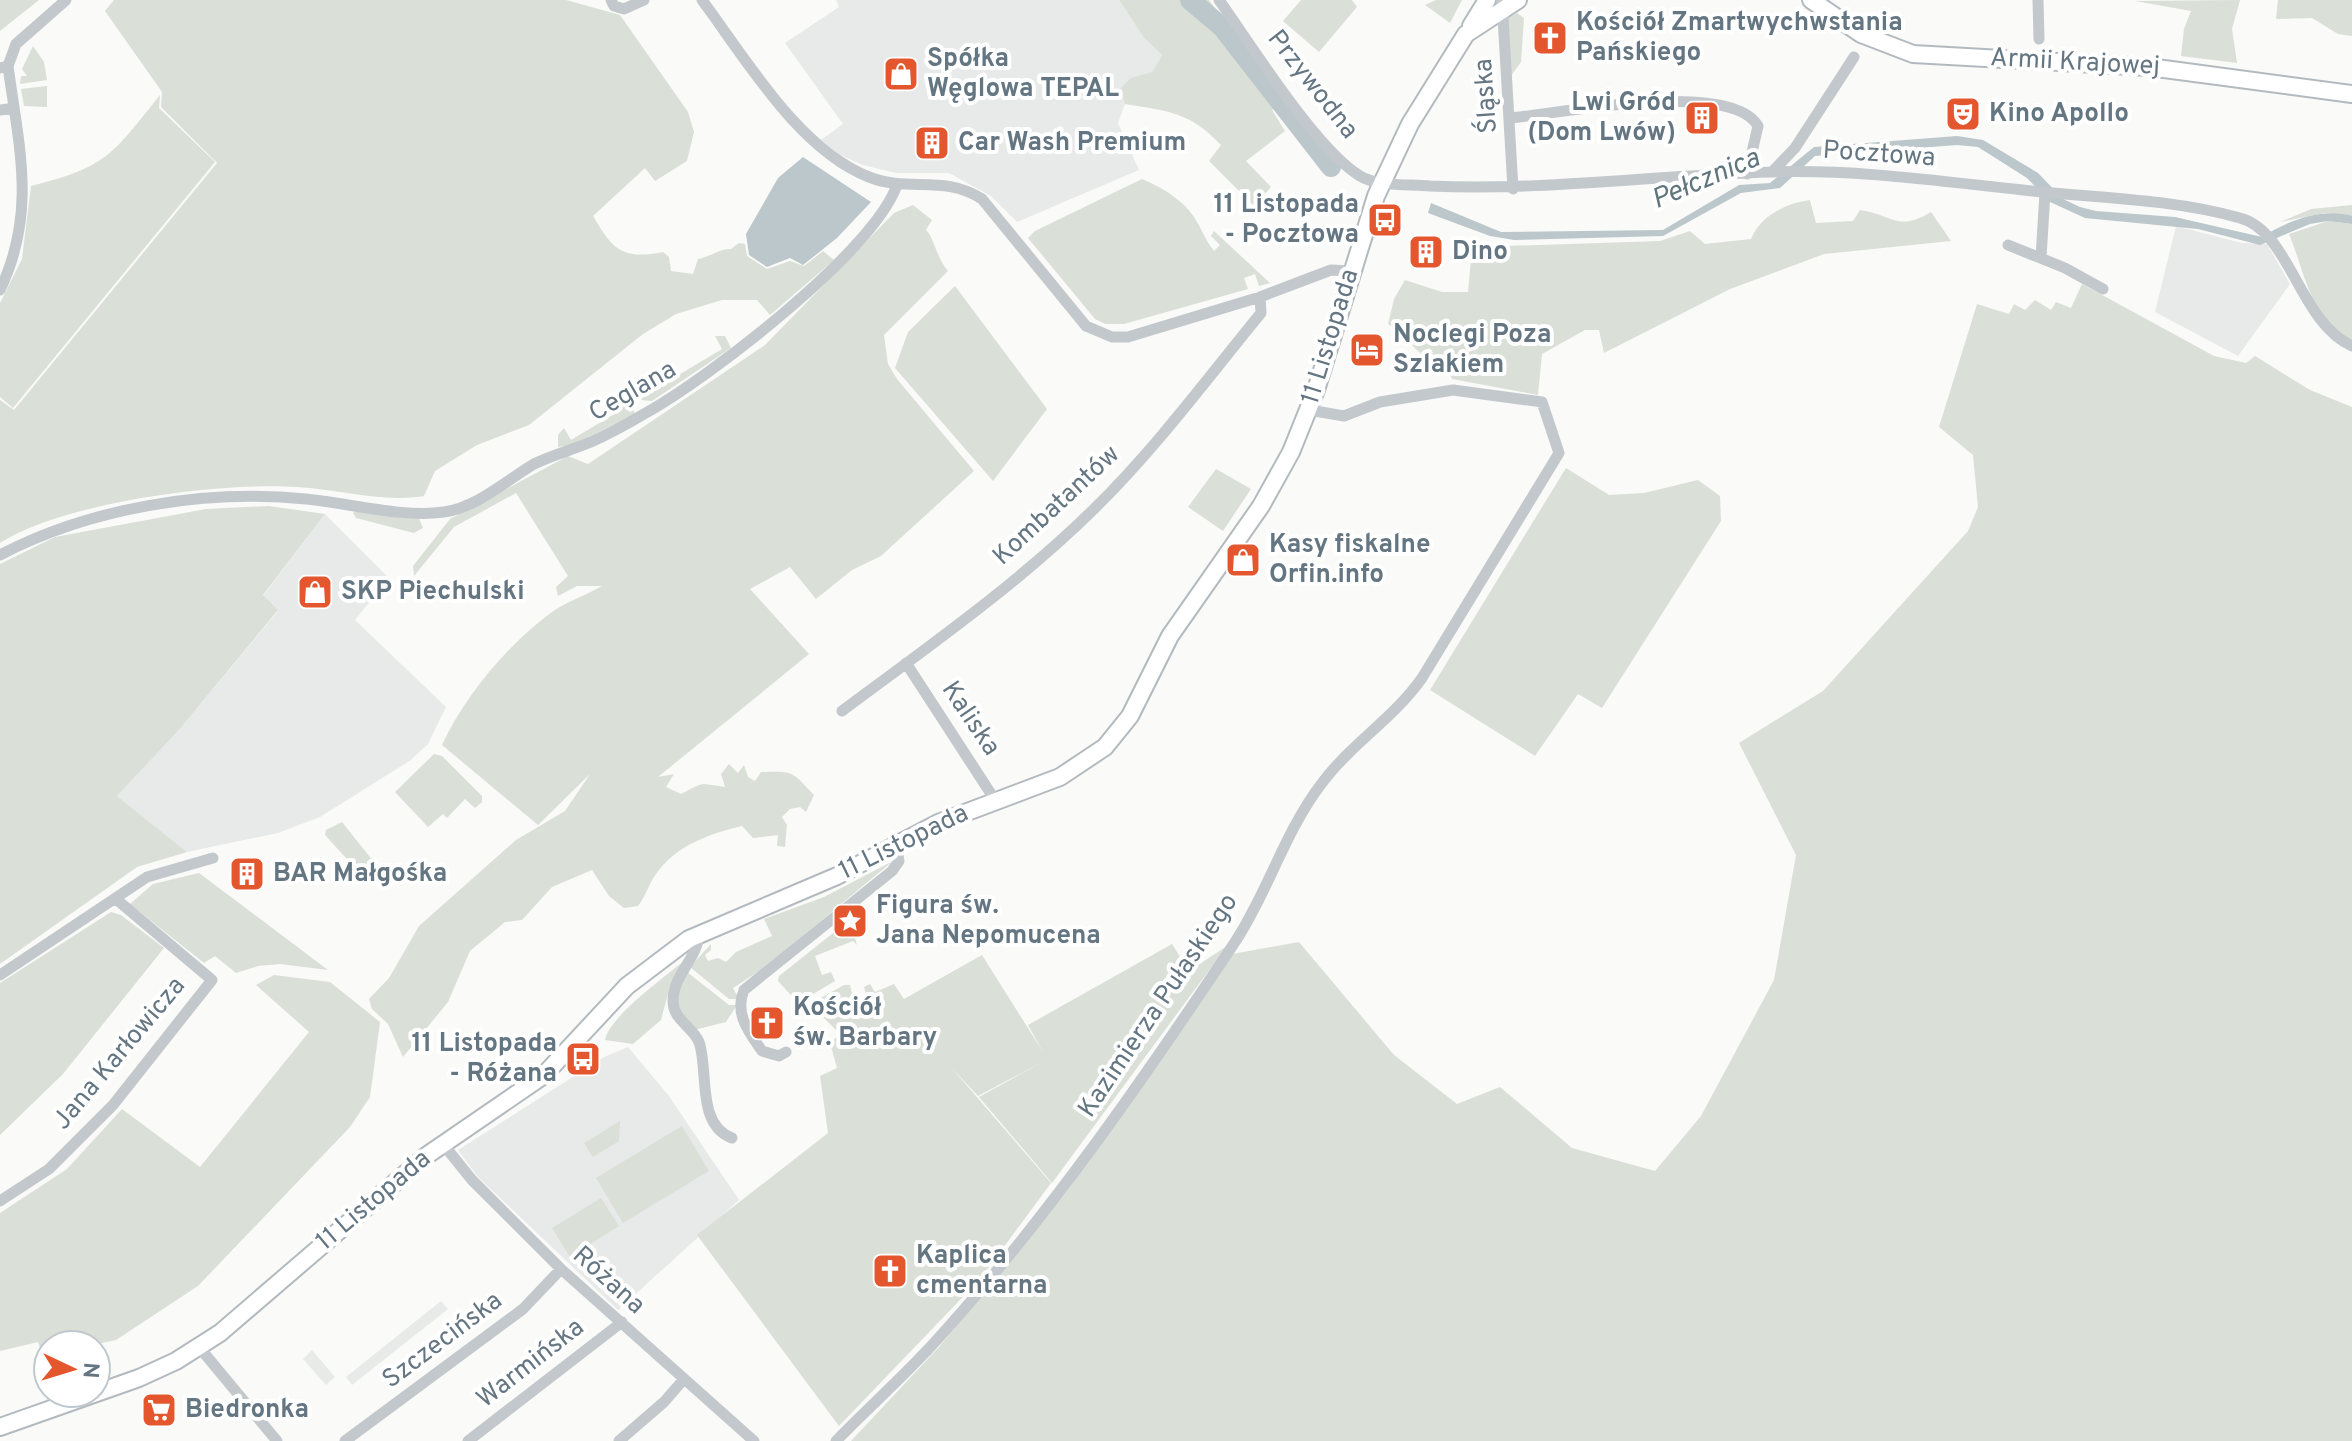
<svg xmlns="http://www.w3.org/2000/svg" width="2352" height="1441" font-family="Overpass,sans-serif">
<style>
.built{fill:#e8e9e9}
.green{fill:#dadfd7}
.water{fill:#bbc7cb}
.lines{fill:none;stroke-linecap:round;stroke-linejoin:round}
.river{stroke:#bbc7cb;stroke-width:20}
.secondary-casing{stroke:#b3babf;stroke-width:20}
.minor{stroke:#c3c8cc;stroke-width:11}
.secondary{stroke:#fff;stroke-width:16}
.labels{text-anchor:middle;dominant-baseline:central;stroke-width:8;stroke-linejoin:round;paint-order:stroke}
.poi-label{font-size:26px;font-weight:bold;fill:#657683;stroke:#fff;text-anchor:start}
.street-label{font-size:26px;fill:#657683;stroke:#fff}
.water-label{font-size:28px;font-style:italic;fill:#60757c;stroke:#fff}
</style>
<rect width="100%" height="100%" fill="#fafaf8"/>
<path class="built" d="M 836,0 L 1119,0 L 1144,38 L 1162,55 L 1152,72 L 1120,89 L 1125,104 L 1118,123 L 1139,170 L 1017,222 L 991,196 L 949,173 L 896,173 L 863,165 L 840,155 L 821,140 L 843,124 L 785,43 L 839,7 Z
M 2176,226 L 2242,243 L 2267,244 L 2290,284 L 2238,356 L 2155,312 Z
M 325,514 L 389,578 L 355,620 L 446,707 L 428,744 L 411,760 L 320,817 L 278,833 L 187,852 L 117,796 L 179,730 L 278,611 L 263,596 Z
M 628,1047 L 669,1096 L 739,1200 L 618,1310 L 478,1177 L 458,1150 L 604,1057 Z
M 441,1301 L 448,1309 L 352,1385 L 346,1377 Z
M 312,1350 L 335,1377 L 326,1385 L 303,1359 Z"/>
<path class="green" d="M 0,0 L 39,0 L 0,31 Z
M 114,0 L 566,0 L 620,15 L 688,112 L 694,132 L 687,161 L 655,181 L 645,168 L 593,216 C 613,250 622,260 663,252 L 669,257 L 671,271 L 693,274 L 698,259 C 710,257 720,248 731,249 L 739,243 L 745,244 L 747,256 L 767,269 L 790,261 L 804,266 L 823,251 L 834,260 L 770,315 L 757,300 L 722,300 L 676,314 L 643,334 L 529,425 L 477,445 L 435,471 L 424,496 C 383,503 338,489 297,487 C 220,482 64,502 0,543 L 0,400 L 14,410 L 217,163 L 161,107 L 162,92 L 105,11 Z
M 1119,0 L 1209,0 L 1282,103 L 1272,110 L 1285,131 L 1246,161 L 1271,187 L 1254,206 L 1209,161 L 1221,145 C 1190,112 1168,111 1125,104 L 1120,89 L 1131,78 L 1152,72 L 1162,55 L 1144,38 Z
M 1301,0 L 1352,0 L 1357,7 L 1319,52 L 1283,21 Z
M 1436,0 L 1462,0 L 1450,23 L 1425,5 Z
M 2240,0 L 2232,29 L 2237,63 L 2181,56 L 2184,29 L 2191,11 L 2135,1 Z
M 2278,0 L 2352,0 L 2352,36 L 2338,34 L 2312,18 L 2276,19 Z
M 1517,13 L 1524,18 L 1521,62 L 1511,76 L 1506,19 Z
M 33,46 L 44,62 L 47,80 L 20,84 L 21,76 L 27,76 L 22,69 Z
M 47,86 L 47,107 L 24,106 L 21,89 Z
M 160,95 L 159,108 L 215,162 L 13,408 L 0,397 L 0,303 L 22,259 L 31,186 C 107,167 112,155 160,95 Z
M 1142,179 C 1161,187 1182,199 1194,217 C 1202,229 1205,240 1214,251 L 1220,245 L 1211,236 L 1214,231 L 1270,283 L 1259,286 L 1255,274 L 1244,278 L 1248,289 L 1124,324 L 1105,324 L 1095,319 L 1028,238 L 1035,231 Z
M 1810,200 L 1816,223 L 1853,221 L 1860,210 C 1893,215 1898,232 1931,212 L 1951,241 L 1824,254 L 1730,289 L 1604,353 L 1599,330 L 1585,330 L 1542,354 L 1538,395 L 1452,379 C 1447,363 1429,361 1418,351 C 1407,341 1400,332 1388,324 L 1394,299 L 1405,280 L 1442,292 L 1468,292 L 1471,259 L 1497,258 L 1505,246 L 1660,241 L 1690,231 L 1705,244 L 1751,239 C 1760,216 1786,203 1810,200 Z
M 913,205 L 932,220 L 926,230 C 934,237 936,257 948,271 L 884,335 L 888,364 L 897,379 L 974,471 L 881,556 L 852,570 L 816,599 L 790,567 L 750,589 L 809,654 L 658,777 L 674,774 L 666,787 L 681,794 C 704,782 698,783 725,787 L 721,774 L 729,764 L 738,773 L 744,765 L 748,777 L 755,781 L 761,772 C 795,771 791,771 814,795 L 806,812 L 800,807 L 790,809 L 782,817 L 787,825 L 785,847 L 777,846 L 778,835 L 753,838 L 742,826 C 711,833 675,846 656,874 C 649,883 646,896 638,906 L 624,908 L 609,896 L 592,870 L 552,887 L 522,920 L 505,922 L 470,951 L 448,1002 L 403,1057 L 388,1024 L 372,1009 L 369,999 L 389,978 L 419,926 L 516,840 L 565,811 L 590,774 L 538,825 L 442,745 C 465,696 504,649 548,615 C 564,602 585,596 602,586 L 577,586 L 558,596 L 556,587 L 568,576 L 516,493 L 454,527 L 414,576 L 413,566 L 450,519 L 568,456 L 588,464 L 765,345 L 894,213 Z
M 2352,205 L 2352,216 L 2325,213 L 2280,222 L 2311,209 Z
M 2328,221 L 2352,224 L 2352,342 C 2310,320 2305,272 2289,234 Z
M 2082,284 L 2214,356 L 2246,363 L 2255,356 L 2310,390 L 2352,407 L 2352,1441 L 851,1441 L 939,1347 L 1067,1191 L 1232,954 L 1299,942 L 1394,1055 L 1457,1104 L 1500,1087 L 1572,1148 L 1655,1171 L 1701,1116 L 1774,980 L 1796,855 L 1739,743 L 1823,691 L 1968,531 L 1978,507 L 1973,455 L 1939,427 L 1977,304 L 2009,314 L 2014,304 L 2025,310 L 2035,300 L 2051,310 L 2056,302 L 2071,308 Z
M 955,286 L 1047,409 L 993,481 L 895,368 L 908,332 Z
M 715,336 L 725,336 L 731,348 L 652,401 L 641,400 L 638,395 L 640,384 L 647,394 L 722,349 Z
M 614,397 L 629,399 L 635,414 L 573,445 L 558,447 L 558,435 L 564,428 L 571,440 L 621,410 Z
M 1566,468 L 1609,495 L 1644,493 L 1698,480 L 1720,496 L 1721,521 L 1602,708 L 1578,694 L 1535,756 L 1430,690 Z
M 1216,469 L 1251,489 L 1223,531 L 1188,507 Z
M 269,506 L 325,514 L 263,595 L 278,610 L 179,730 L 117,796 L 187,852 L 137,867 L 0,964 L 0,564 L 55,537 L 206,509 Z
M 356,510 L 419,518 L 423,528 L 414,533 L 356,518 L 353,513 Z
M 434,754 L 442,756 L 482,796 L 482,802 L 475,808 L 465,799 L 447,818 L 443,814 L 428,827 L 395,792 Z
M 342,822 L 385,876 L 376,883 L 367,881 L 325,835 L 326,830 Z
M 893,861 L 764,968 L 733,988 L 739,999 L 729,999 L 690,967 L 711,944 L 711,950 L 705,955 L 708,961 L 718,958 L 726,962 L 736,952 L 772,936 L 764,919 L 824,897 Z
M 199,873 L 328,970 L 280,964 L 258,966 L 236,973 L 215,956 L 204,963 L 130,904 L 153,884 Z
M 111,912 L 121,915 L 164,948 L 63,1074 L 0,1135 L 0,983 Z
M 847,922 L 851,924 L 857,945 L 853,941 L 815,956 L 822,975 L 831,972 L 835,981 L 798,1003 L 778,981 L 779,976 Z
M 1172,944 L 1189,971 L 1227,946 L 1052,1183 L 979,1097 L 1048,1059 L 978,1096 L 951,1067 L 1051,1183 L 981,1278 L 839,1426 L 697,1235 L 828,1133 L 820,1076 L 837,1068 L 830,1043 L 840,1034 L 810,1004 L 844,985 L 850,985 L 854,1001 L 866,994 L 864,987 L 870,984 L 875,992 L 894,984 L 904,999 L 982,955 L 1043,1052 L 1028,1025 Z
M 690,956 L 670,986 L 661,1020 L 633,1044 L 605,1040 C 610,1015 669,974 690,956 Z
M 687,972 L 729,1005 L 737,1005 L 726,1022 L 694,1030 L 676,1006 L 678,989 Z
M 274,975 L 330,982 L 380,1022 L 370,1097 L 350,1127 L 198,1286 L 116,1340 L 92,1345 L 48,1345 L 48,1360 L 44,1361 L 38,1342 L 0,1351 L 0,1213 L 67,1169 L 122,1109 L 200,1167 L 309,1032 L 256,985 Z
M 620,1121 L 619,1141 L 593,1157 L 584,1143 Z
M 682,1126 L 709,1171 L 623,1223 L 596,1178 Z
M 601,1198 L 619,1226 L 570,1257 L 552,1228 Z"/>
<path class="water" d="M 1957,136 L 1983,140 L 2038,173 L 2063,199 L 2080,207 L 2096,211 L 2175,217 L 2262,237 C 2287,221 2322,207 2352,216 L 2352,224 L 2328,221 L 2310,224 L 2260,245 L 2198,229 L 2085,218 L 2050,202 L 2027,178 L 1978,147 L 1957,145 L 1815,156 L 1780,188 L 1741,193 L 1663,236 L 1514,240 L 1490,236 L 1428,213 L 1431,203 L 1501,232 L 1663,230 L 1739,185 L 1770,183 L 1814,147 Z
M 803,157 L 871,202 L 837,238 L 803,265 L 790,258 L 767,267 L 749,255 L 746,234 L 778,178 Z"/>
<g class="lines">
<path class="river" d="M 1190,0 L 1222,27 L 1331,167"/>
<defs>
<path id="secondary" d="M 1811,0 L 1861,34 L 1913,54 L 2149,67 L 2352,94
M 1471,26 L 1487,0
M 0,1427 L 139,1378 L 176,1361 L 220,1333 L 426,1156 L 544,1075 L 627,986 L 689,939 L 837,876 L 938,823 L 1060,777 L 1105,747 L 1130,716 L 1170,636 L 1261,506 L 1291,452 L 1316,390 L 1376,196 L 1410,124 L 1466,34 L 1518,0"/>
</defs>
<use href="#secondary" class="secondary-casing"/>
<path class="minor" d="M 611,0 L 614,6 L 624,9 L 644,0
M 702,0 C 746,59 799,150 869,177 C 909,193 943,174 982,199 L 1086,326 L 1112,337 L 1128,337 L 1260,297 L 1331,270 L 1352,271
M 1219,0 C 1252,46 1315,148 1360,176 C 1378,187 1409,184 1430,186 C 1544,191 1657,175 1771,172 C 1862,169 1952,183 2042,192 C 2107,198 2176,200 2240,218 C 2290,231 2299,322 2352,346
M 1502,0 L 1513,189
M 2038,0 L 2039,39
M 8,66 L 16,44 L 66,0
M 0,68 L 8,66 C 19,148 37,212 0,290
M 0,110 L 14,108
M 1511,118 C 1561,113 1731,79 1758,126 L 1747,174
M 1772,172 L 1795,148 L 1854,57
M 2008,245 L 2065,268 L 2103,289
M 2041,258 L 2045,192
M 0,555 C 90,508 204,489 306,499 C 348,503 403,518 444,512 C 476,508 507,480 534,464 C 552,455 572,450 591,442 C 609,434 627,424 644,414 C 709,378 873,252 897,185
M 906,663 L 995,800
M 842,711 C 928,647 1018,584 1095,508 C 1155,449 1207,379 1261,313 L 1260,297
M 699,933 C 698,959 673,974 673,1001 C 673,1020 692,1026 699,1042 C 709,1070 696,1125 732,1138
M 0,975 L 147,877 L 213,858
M 786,1052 L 779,1056 L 762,1051 C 749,1032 734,1014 744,990 L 892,871 L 899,861 L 896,844
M 443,1144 L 472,1180 L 561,1269 L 754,1441
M 0,1201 L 49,1169 L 113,1105 L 212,980 L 116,899
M 199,1347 L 277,1441
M 345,1441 L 523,1309 L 561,1269
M 468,1441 L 622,1322
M 619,1441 L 664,1402 L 684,1379
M 836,1441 C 868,1408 903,1377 934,1343 C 1046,1220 1143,1080 1235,942 C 1268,892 1285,831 1322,783 C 1351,744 1393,719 1422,678 L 1559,453 L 1542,402 L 1453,390 L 1380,402 L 1344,416 L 1309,410"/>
<use href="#secondary" class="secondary"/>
</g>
<defs>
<symbol id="church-square" viewBox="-11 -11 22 22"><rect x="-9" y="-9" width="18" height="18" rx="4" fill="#e4572e" stroke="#fff"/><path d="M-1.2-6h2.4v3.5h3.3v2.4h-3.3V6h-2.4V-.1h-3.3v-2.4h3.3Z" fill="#fff"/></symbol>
<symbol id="shop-square" viewBox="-11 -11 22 22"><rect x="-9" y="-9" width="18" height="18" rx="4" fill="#e4572e" stroke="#fff"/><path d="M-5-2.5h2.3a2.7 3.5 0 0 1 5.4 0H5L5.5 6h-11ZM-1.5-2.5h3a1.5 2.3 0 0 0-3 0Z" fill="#fff"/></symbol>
<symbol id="theatre-square" viewBox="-11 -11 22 22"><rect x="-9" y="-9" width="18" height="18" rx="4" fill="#e4572e" stroke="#fff"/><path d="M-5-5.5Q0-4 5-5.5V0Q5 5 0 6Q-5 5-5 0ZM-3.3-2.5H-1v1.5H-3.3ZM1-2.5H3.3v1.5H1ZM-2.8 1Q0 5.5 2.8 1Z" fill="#fff"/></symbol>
<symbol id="building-square" viewBox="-11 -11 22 22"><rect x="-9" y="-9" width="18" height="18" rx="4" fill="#e4572e" stroke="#fff"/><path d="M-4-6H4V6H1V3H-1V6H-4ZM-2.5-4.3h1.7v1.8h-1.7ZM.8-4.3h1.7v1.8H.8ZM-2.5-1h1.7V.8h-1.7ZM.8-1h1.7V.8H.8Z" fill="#fff"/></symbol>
<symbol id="bus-square" viewBox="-11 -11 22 22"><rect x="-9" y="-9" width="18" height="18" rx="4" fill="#e4572e" stroke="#fff"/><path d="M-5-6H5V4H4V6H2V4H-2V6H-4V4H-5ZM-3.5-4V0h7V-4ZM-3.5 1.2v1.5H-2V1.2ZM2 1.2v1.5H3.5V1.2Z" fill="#fff"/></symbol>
<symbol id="hotel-square" viewBox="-11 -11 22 22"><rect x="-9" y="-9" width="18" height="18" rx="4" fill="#e4572e" stroke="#fff"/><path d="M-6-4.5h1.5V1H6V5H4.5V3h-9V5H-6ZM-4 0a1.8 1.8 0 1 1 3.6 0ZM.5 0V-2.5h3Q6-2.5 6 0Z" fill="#fff"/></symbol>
<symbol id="sight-square" viewBox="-11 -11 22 22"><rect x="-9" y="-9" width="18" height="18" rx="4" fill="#e4572e" stroke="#fff"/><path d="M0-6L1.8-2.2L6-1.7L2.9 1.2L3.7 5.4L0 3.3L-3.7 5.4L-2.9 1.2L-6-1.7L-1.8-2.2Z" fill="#fff"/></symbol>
<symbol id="supermarket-square" viewBox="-11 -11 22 22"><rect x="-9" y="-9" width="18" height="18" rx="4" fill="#e4572e" stroke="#fff"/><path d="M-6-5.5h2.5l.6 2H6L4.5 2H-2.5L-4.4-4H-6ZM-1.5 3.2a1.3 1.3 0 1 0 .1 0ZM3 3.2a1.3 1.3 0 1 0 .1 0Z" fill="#fff"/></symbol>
</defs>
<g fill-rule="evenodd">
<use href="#church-square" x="1530" y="18" width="40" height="40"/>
<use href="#shop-square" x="881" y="54" width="40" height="40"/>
<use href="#theatre-square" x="1943" y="94" width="40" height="40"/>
<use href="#building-square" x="1682" y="98" width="40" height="40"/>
<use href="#building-square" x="912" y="123" width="40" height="40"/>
<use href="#bus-square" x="1365" y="200" width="40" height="40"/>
<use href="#building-square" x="1406" y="232" width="40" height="40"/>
<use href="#hotel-square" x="1347" y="330" width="40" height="40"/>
<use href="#shop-square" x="1223" y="540" width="40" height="40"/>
<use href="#shop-square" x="295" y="572" width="40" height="40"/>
<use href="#building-square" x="227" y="854" width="40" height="40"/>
<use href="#sight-square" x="830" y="901" width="40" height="40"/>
<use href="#church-square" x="747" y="1003" width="40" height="40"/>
<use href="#bus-square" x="563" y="1039" width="40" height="40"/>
<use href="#church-square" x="870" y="1251" width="40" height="40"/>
<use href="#supermarket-square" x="139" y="1390" width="40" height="40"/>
</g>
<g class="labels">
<g class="poi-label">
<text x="1576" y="23">Kościół Zmartwychwstania<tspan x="1576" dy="30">Pańskiego</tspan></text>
<text x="927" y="59">Spółka<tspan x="927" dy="30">Węglowa TEPAL</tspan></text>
<text x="1676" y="103" text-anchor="end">Lwi Gród<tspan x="1676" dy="30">(Dom Lwów)</tspan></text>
<text x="1989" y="114">Kino Apollo</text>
<text x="958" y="143">Car Wash Premium</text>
<text x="1359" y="205" text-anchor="end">11 Listopada<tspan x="1359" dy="30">- Pocztowa</tspan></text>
<text x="1452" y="252">Dino</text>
<text x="1393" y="335">Noclegi Poza<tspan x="1393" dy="30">Szlakiem</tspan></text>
<text x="1269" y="545">Kasy fiskalne<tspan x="1269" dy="30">Orfin.info</tspan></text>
<text x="341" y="592">SKP Piechulski</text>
<text x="273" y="874">BAR Małgośka</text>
<text x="876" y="906">Figura św.<tspan x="876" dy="30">Jana Nepomucena</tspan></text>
<text x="793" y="1008">Kościół<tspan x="793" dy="30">św. Barbary</tspan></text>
<text x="557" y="1044" text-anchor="end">11 Listopada<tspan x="557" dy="30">- Różana</tspan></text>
<text x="916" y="1256">Kaplica<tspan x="916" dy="30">cmentarna</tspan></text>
<text x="185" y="1410">Biedronka</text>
</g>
<g class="street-label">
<text transform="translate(2075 63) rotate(3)">Armii Krajowej</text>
<text transform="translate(1312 85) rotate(52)">Przywodna</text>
<text transform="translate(1487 96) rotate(-94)">Śląska</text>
<text transform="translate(1879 155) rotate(4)">Pocztowa</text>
<text transform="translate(1331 337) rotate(-73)">11 Listopada</text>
<text transform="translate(633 392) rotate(-30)">Ceglana</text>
<text transform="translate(1057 506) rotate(-43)">Kombatantów</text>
<text transform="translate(970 719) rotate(56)">Kaliska</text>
<text transform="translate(904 843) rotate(-26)">11 Listopada</text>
<text transform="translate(1159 1006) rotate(-56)">Kazimierza Pułaskiego</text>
<text transform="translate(120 1054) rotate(-50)">Jana Karłowicza</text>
<text transform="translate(374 1201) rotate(-40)">11 Listopada</text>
<text transform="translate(608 1281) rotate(42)">Różana</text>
<text transform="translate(443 1341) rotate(-37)">Szczecińska</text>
<text transform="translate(531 1364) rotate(-38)">Warmińska</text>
</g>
<g class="water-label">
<text transform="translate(1706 180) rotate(-23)">Pełcznica</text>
</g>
</g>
<g transform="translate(72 1369) rotate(94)"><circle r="38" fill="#ffffff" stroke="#c1c8cd" stroke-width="2"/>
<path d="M0-6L14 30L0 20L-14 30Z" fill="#e4572e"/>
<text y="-12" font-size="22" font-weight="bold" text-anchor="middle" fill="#657683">N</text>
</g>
</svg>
